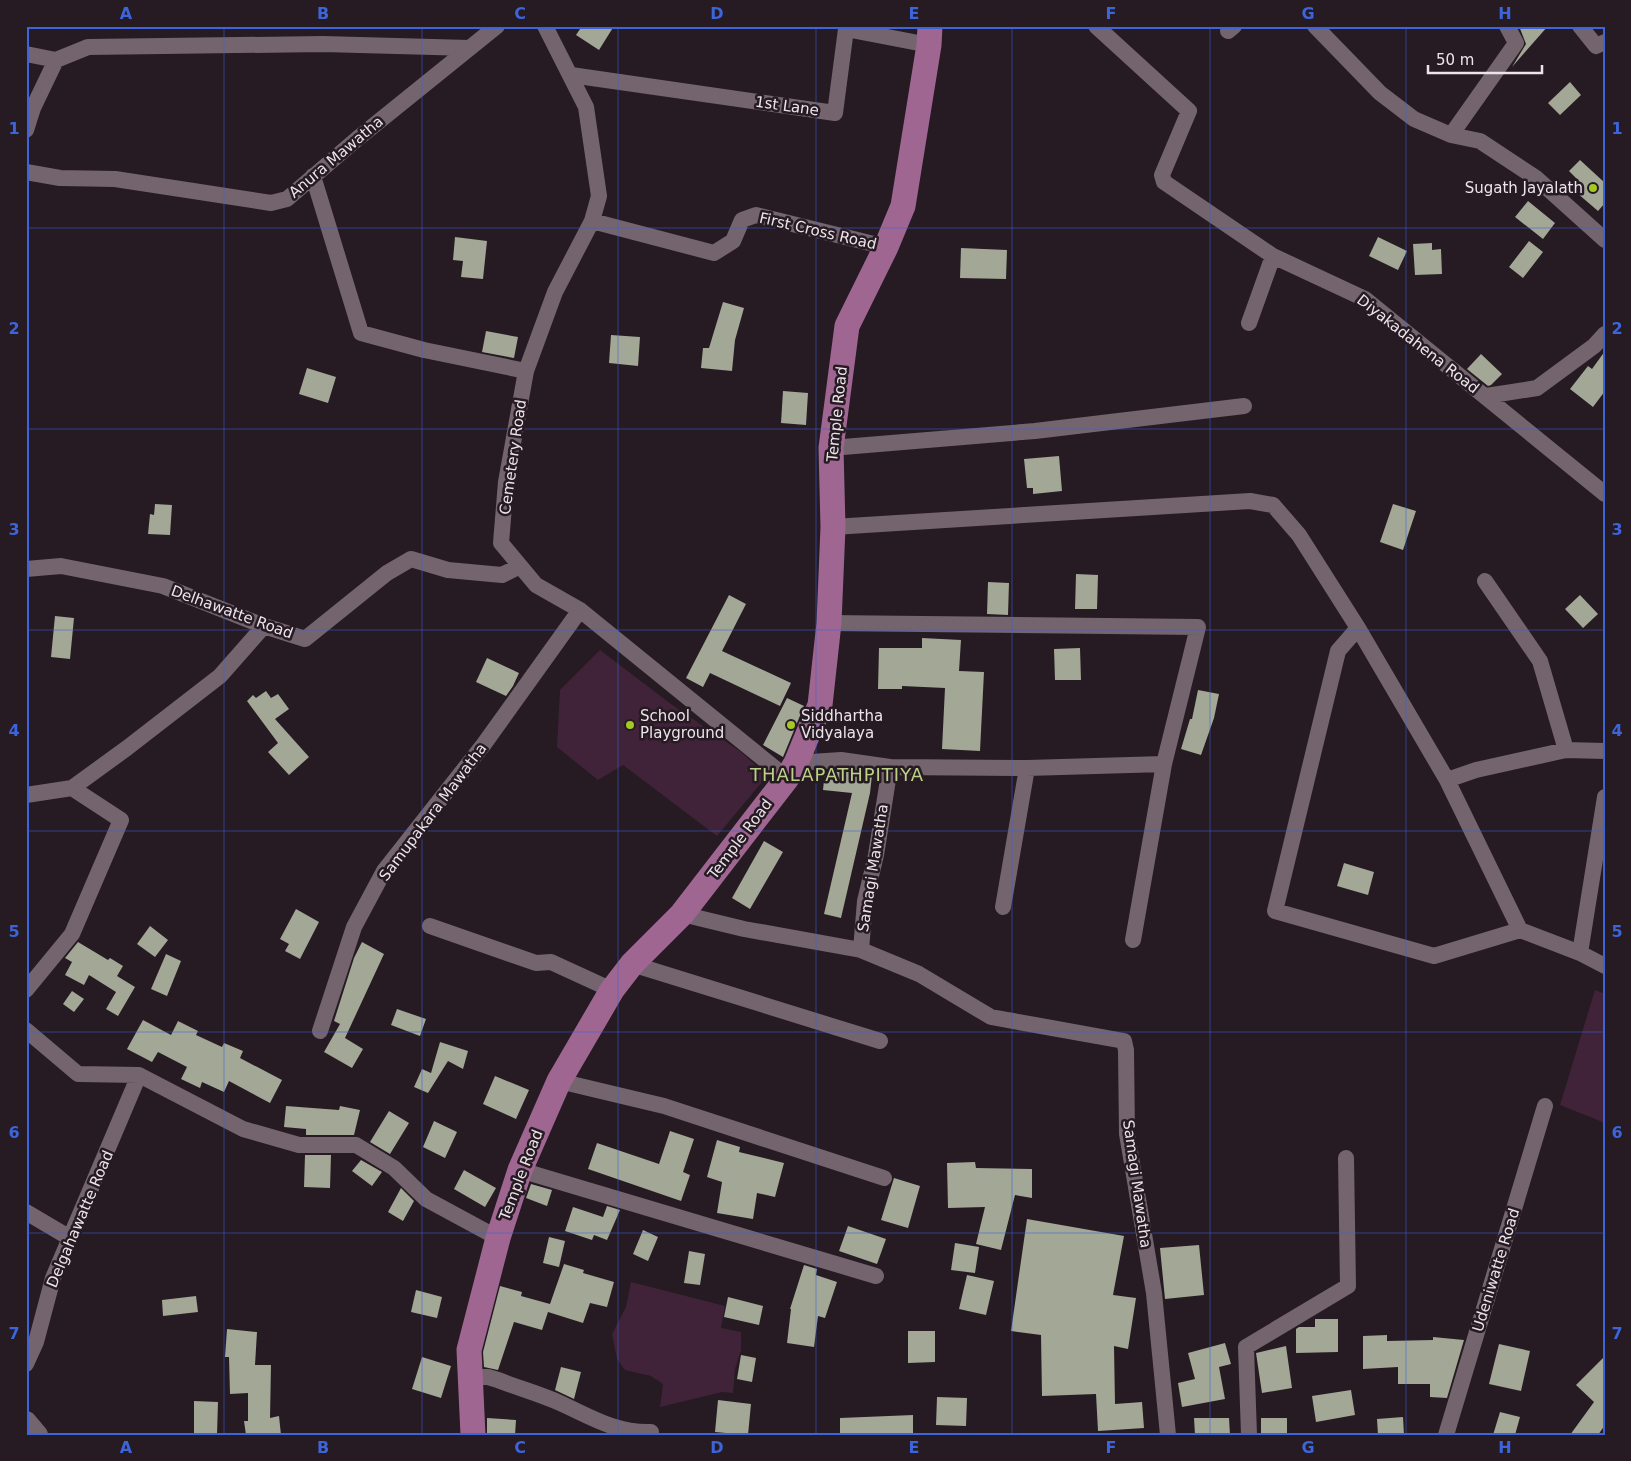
<svg xmlns="http://www.w3.org/2000/svg" width="1631" height="1461" font-family="'DejaVu Sans',sans-serif">
<style>
.green{fill:#402339}
.building{fill:#a2a796}
.lines{fill:none;stroke-linecap:round;stroke-linejoin:round}
.minor{stroke:#73646e;stroke-width:16}
.secondary{stroke:#73646e;stroke-width:22}
.primary{stroke:#9f6691;stroke-width:25}
.grid{fill:none;stroke:#3c64db;stroke-width:1;stroke-opacity:0.55}
.poi-dot{fill:#a5c823;stroke:#261a23;stroke-width:2}
.labels{text-anchor:middle;dominant-baseline:central;stroke-width:5;stroke-linejoin:round;paint-order:stroke}
.street-label{font-size:15px;fill:#ece4ea;stroke:#261a23}
.poi-label{font-size:15px;fill:#ece4ea;stroke:#261a23;text-anchor:start}
.quarter-label{font-size:18px;letter-spacing:1px;fill:#bcd187;stroke:#261a23}
.neatline{fill:none;stroke:#3c64db;stroke-width:2}
.grid-label{font-size:16px;text-anchor:middle;font-weight:bold;fill:#3c64db}
</style>
<rect width="100%" height="100%" fill="#261a23"/>
<path class="green" d="M 600,650 L 671,704 L 741,752 L 767,776 L 717,836 L 623,765 L 598,780 L 557,747 L 560,690 Z
M 1595,990 L 1605,994 L 1605,1123 L 1560,1105 Z
M 631,1282 L 725,1306 L 721,1328 L 741,1332 L 741,1350 L 735,1369 L 733,1393 L 722,1392 L 660,1407 L 663,1384 L 651,1376 L 625,1370 L 617,1359 L 612,1334 L 626,1307 Z"/>
<path class="building" d="M 582,26 L 614,26 L 599,50 L 576,35 Z
M 1519,26 L 1548,26 L 1512,67 L 1526,44 Z
M 1570,82 L 1581,95 L 1560,115 L 1548,103 Z
M 1580,160 L 1605,183 L 1605,203 L 1598,211 L 1577,193 L 1583,185 L 1569,171 Z
M 1528,201 L 1555,223 L 1543,239 L 1515,217 Z
M 455,237 L 487,241 L 483,279 L 461,277 L 463,261 L 453,260 Z
M 1378,237 L 1407,251 L 1398,270 L 1369,256 Z
M 1529,241 L 1543,252 L 1523,278 L 1509,267 Z
M 1432,243 L 1432,250 L 1441,249 L 1442,274 L 1415,275 L 1413,244 Z
M 961,248 L 1007,250 L 1006,279 L 960,278 Z
M 723,302 L 744,308 L 735,340 L 732,371 L 701,368 L 703,348 L 709,348 Z
M 486,331 L 518,337 L 514,358 L 482,352 Z
M 611,335 L 640,337 L 638,366 L 609,363 Z
M 1605,351 L 1605,391 L 1593,407 L 1570,389 L 1588,366 L 1592,369 Z
M 1481,354 L 1502,374 L 1491,385 L 1488,386 L 1467,369 Z
M 307,368 L 336,377 L 328,403 L 299,394 Z
M 783,391 L 808,393 L 806,425 L 781,423 Z
M 1059,456 L 1062,491 L 1033,494 L 1033,488 L 1027,488 L 1024,459 Z
M 155,504 L 172,505 L 170,535 L 148,534 L 150,514 L 154,515 Z
M 1393,504 L 1416,511 L 1403,550 L 1380,542 Z
M 1076,574 L 1098,575 L 1097,609 L 1075,609 Z
M 988,582 L 1009,583 L 1008,615 L 987,614 Z
M 729,595 L 746,604 L 722,651 L 791,683 L 780,706 L 710,673 L 703,687 L 686,678 Z
M 1580,595 L 1598,614 L 1583,628 L 1565,609 Z
M 55,616 L 74,618 L 70,659 L 51,657 Z
M 922,638 L 961,640 L 959,671 L 984,672 L 980,751 L 942,749 L 945,688 L 902,686 L 902,689 L 878,689 L 879,648 L 922,648 Z
M 1080,648 L 1081,680 L 1055,680 L 1054,649 Z
M 487,658 L 519,673 L 513,686 L 506,696 L 476,682 Z
M 1198,690 L 1219,694 L 1214,718 L 1201,755 L 1181,749 L 1190,719 L 1192,719 Z
M 266,691 L 271,698 L 278,694 L 289,709 L 275,719 L 309,757 L 289,775 L 268,752 L 278,743 L 247,701 L 253,695 L 256,698 Z
M 787,698 L 804,706 L 783,757 L 763,745 Z
M 841,770 L 872,775 L 870,793 L 841,918 L 824,914 L 852,793 L 823,790 L 825,771 Z
M 764,841 L 783,852 L 750,909 L 732,898 Z
M 1344,863 L 1374,872 L 1368,895 L 1337,886 Z
M 296,909 L 319,922 L 300,959 L 285,951 L 289,944 L 280,939 Z
M 150,926 L 168,940 L 155,957 L 137,944 Z
M 78,942 L 108,960 L 110,958 L 123,966 L 117,976 L 135,987 L 118,1016 L 106,1009 L 116,992 L 89,975 L 84,985 L 65,975 L 72,962 L 65,958 Z
M 362,942 L 384,954 L 345,1038 L 363,1049 L 352,1068 L 324,1052 L 340,1024 L 334,1021 L 354,958 Z
M 166,954 L 181,961 L 167,996 L 151,989 Z
M 72,991 L 84,999 L 74,1012 L 63,1004 Z
M 397,1009 L 426,1019 L 420,1036 L 391,1025 Z
M 143,1020 L 171,1035 L 178,1021 L 198,1031 L 196,1035 L 222,1047 L 224,1043 L 243,1051 L 240,1058 L 282,1080 L 270,1103 L 229,1081 L 224,1092 L 202,1082 L 200,1088 L 181,1079 L 187,1067 L 158,1052 L 152,1062 L 127,1049 Z
M 440,1042 L 468,1051 L 463,1069 L 448,1061 L 428,1093 L 414,1087 L 422,1069 L 431,1073 Z
M 495,1076 L 529,1090 L 516,1119 L 483,1104 Z
M 286,1106 L 339,1110 L 340,1106 L 360,1110 L 354,1135 L 306,1135 L 306,1129 L 284,1127 Z
M 389,1111 L 409,1123 L 390,1154 L 370,1142 Z
M 434,1121 L 457,1132 L 445,1158 L 423,1147 Z
M 670,1131 L 694,1139 L 683,1172 L 690,1175 L 681,1201 L 588,1169 L 597,1143 L 659,1164 Z
M 717,1140 L 740,1147 L 739,1152 L 784,1163 L 775,1197 L 757,1193 L 753,1219 L 717,1213 L 722,1182 L 707,1177 Z
M 305,1155 L 331,1155 L 330,1188 L 304,1187 Z
M 361,1160 L 382,1172 L 372,1186 L 352,1171 Z
M 975,1162 L 976,1168 L 1032,1169 L 1032,1198 L 1015,1195 L 1001,1250 L 976,1244 L 985,1207 L 948,1208 L 947,1163 Z
M 464,1170 L 496,1188 L 485,1207 L 454,1189 Z
M 894,1178 L 920,1186 L 908,1228 L 881,1220 Z
M 531,1184 L 552,1190 L 547,1206 L 526,1198 Z
M 401,1188 L 414,1201 L 403,1221 L 388,1212 Z
M 607,1206 L 620,1210 L 607,1240 L 594,1235 L 592,1240 L 565,1231 L 573,1207 L 603,1217 Z
M 1027,1219 L 1124,1236 L 1113,1295 L 1136,1298 L 1128,1349 L 1114,1346 L 1115,1404 L 1142,1402 L 1144,1428 L 1098,1431 L 1096,1394 L 1042,1396 L 1041,1335 L 1011,1331 Z
M 848,1226 L 886,1239 L 877,1264 L 839,1251 Z
M 643,1230 L 658,1237 L 648,1261 L 633,1254 Z
M 549,1237 L 565,1241 L 559,1267 L 543,1263 Z
M 955,1243 L 979,1247 L 975,1273 L 951,1270 Z
M 1199,1245 L 1204,1295 L 1165,1299 L 1160,1248 Z
M 689,1251 L 705,1254 L 700,1285 L 684,1283 Z
M 564,1264 L 584,1270 L 583,1273 L 614,1282 L 607,1307 L 590,1303 L 583,1323 L 548,1312 L 542,1330 L 514,1322 L 498,1370 L 484,1367 L 483,1352 L 500,1286 L 522,1292 L 521,1296 L 550,1304 Z
M 804,1265 L 817,1269 L 816,1275 L 837,1282 L 825,1318 L 818,1316 L 814,1347 L 787,1343 L 791,1309 L 790,1309 Z
M 967,1275 L 994,1281 L 986,1315 L 959,1309 Z
M 416,1290 L 442,1297 L 437,1318 L 411,1312 Z
M 196,1296 L 198,1312 L 163,1316 L 162,1300 Z
M 728,1297 L 763,1306 L 759,1325 L 724,1317 Z
M 1315,1319 L 1338,1319 L 1338,1352 L 1296,1353 L 1296,1329 L 1299,1327 L 1315,1327 Z
M 227,1329 L 257,1332 L 255,1365 L 271,1365 L 270,1418 L 279,1416 L 281,1435 L 246,1435 L 244,1421 L 248,1421 L 248,1393 L 230,1394 L 229,1357 L 225,1357 Z
M 908,1331 L 935,1331 L 935,1362 L 908,1363 Z
M 1387,1335 L 1387,1341 L 1433,1340 L 1433,1337 L 1464,1340 L 1447,1398 L 1430,1397 L 1430,1384 L 1398,1384 L 1398,1367 L 1363,1369 L 1363,1336 Z
M 1225,1343 L 1231,1364 L 1219,1367 L 1225,1399 L 1182,1407 L 1178,1383 L 1195,1379 L 1188,1353 Z
M 1499,1344 L 1530,1351 L 1521,1391 L 1489,1384 Z
M 1286,1346 L 1292,1388 L 1262,1393 L 1256,1353 Z
M 741,1355 L 756,1358 L 752,1382 L 737,1379 Z
M 1605,1356 L 1605,1425 L 1598,1435 L 1570,1435 L 1594,1402 L 1576,1385 Z
M 422,1357 L 451,1366 L 441,1398 L 412,1389 Z
M 561,1367 L 581,1372 L 574,1399 L 555,1390 Z
M 1351,1390 L 1355,1415 L 1316,1422 L 1312,1396 Z
M 937,1397 L 967,1398 L 966,1426 L 936,1425 Z
M 718,1400 L 751,1404 L 748,1435 L 715,1432 Z
M 194,1401 L 218,1402 L 217,1435 L 194,1435 Z
M 1500,1412 L 1520,1417 L 1515,1435 L 1493,1435 Z
M 913,1415 L 913,1435 L 840,1435 L 840,1418 Z
M 1403,1417 L 1404,1435 L 1378,1435 L 1377,1419 Z
M 487,1418 L 516,1420 L 515,1435 L 487,1435 Z
M 1194,1418 L 1229,1418 L 1230,1435 L 1195,1435 Z
M 1261,1418 L 1287,1418 L 1287,1435 L 1261,1435 Z"/>
<g class="lines">
<path class="minor" d="M 545,26 L 586,107 L 599,196 L 592,221 L 555,292 L 526,371 L 506,482 L 501,543 L 536,585 L 580,610 L 787,778
M 1096,26 L 1189,111 L 1162,175 L 1164,182 L 1273,256 L 1365,299 L 1605,494
M 1315,26 L 1380,93 L 1414,119 L 1451,135 L 1480,141 L 1536,178 L 1605,240
M 1580,26 L 1596,46 L 1605,42
M 1228,31 L 1234,26
M 26,54 L 56,60 L 88,47 L 323,44 L 470,48
M 571,75 L 835,113 L 846,29 L 929,45
M 26,130 L 33,108 L 56,60
M 1451,135 L 1516,43 L 1507,26
M 26,172 L 60,178 L 115,179 L 271,203 L 287,199 L 357,139 L 497,26
M 313,176 L 361,333 L 424,350 L 526,371
M 592,221 L 714,253 L 733,241 L 742,220 L 756,215 L 886,247
M 1249,323 L 1273,256
M 1486,396 L 1537,388 L 1594,346 L 1605,334
M 831,448 L 1035,431 L 1244,406
M 833,527 L 1250,501 L 1273,505 L 1299,535 L 1358,628 L 1447,780 L 1520,930 L 1580,953 L 1605,966
M 26,569 L 61,566 L 163,586 L 264,626 L 305,639 L 387,573 L 411,559 L 448,570 L 502,575 L 520,566
M 1485,581 L 1540,661 L 1566,750
M 829,623 L 1198,627 L 1164,764 L 1133,940
M 1358,628 L 1338,651 L 1275,911 L 1434,956 L 1520,930
M 796,763 L 841,760 L 890,767 L 1027,768 L 1164,764
M 890,767 L 876,855 L 865,901 L 861,950 L 919,974 L 991,1017 L 1124,1041 L 1126,1050 L 1127,1134 L 1154,1293 L 1168,1435
M 1447,780 L 1476,770 L 1566,750 L 1605,751
M 72,788 L 127,748 L 220,676 L 264,626
M 26,795 L 72,788 L 121,820 L 72,934 L 26,990
M 1003,907 L 1027,768
M 682,914 L 744,929 L 861,950
M 430,926 L 536,963 L 551,962 L 612,990
M 1580,953 L 1605,797
M 632,964 L 880,1041
M 26,1030 L 78,1074 L 139,1075 L 243,1129 L 299,1145 L 356,1145 L 394,1168 L 426,1199 L 498,1238
M 320,1031 L 354,927 L 384,871 L 484,744 L 580,610
M 559,1081 L 664,1106 L 884,1178
M 520,1170 L 876,1276
M 26,1212 L 70,1238
M 26,1364 L 36,1342 L 53,1278 L 139,1075
M 470,1377 L 488,1377 L 498,1380 C 518,1388 540,1394 560,1403 C 591,1417 615,1433 651,1432
M 1249,1435 L 1246,1347 L 1348,1286 L 1346,1158
M 1446,1435 L 1545,1106"/>
<path class="secondary" d="M 26,1422 L 37,1435"/>
<path class="primary" d="M 473,1435 L 469,1350 L 498,1238 L 520,1170 L 559,1081 L 612,990 L 632,964 L 682,914 L 787,778 L 796,763 L 820,705 L 829,623 L 833,527 L 831,448 L 847,326 L 886,247 L 903,206 L 929,45 L 930,26"/>
</g>
<path class="grid" d="M 224,26 L 224,1435M 422,26 L 422,1435M 618,26 L 618,1435M 816,26 L 816,1435M 1012,26 L 1012,1435M 1210,26 L 1210,1435M 1406,26 L 1406,1435M 26,228 L 1605,228M 26,429 L 1605,429M 26,630 L 1605,630M 26,831 L 1605,831M 26,1032 L 1605,1032M 26,1233 L 1605,1233"/>
<g class="poi-dot">
<circle cx="1593" cy="188" r="5"/>
<circle cx="630" cy="725" r="5"/>
<circle cx="791" cy="725" r="5"/>
</g>
<g class="labels">
<g class="street-label">
<text transform="translate(787 106) rotate(8)">1st Lane</text>
<text transform="translate(336 157) rotate(-40)">Anura Mawatha</text>
<text transform="translate(818 231) rotate(13)">First Cross Road</text>
<text transform="translate(1418 344) rotate(38)">Diyakadahena Road</text>
<text transform="translate(837 414) rotate(-84)">Temple Road</text>
<text transform="translate(513 457) rotate(-82)">Cemetery Road</text>
<text transform="translate(232 612) rotate(20)">Delhawatte Road</text>
<text transform="translate(433 812) rotate(-53)">Samupakara Mawatha</text>
<text transform="translate(740 839) rotate(-53)">Temple Road</text>
<text transform="translate(873 868) rotate(-81)">Samagi Mawatha</text>
<text transform="translate(521 1175) rotate(-69)">Temple Road</text>
<text transform="translate(1137 1184) rotate(82)">Samagi Mawatha</text>
<text transform="translate(80 1219) rotate(-67)">Delgahawatte Road</text>
<text transform="translate(1496 1270) rotate(-73)">Udeniwatte Road</text>
</g>
<g class="poi-label">
<text x="1583" y="188" text-anchor="end">Sugath Jayalath</text>
<text x="640" y="716">School<tspan x="640" dy="17">Playground</tspan></text>
<text x="801" y="716">Siddhartha<tspan x="801" dy="17">Vidyalaya</tspan></text>
</g>
<g class="quarter-label">
<text x="837" y="774">THALAPATHPITIYA</text>
</g>
</g>
<rect width="1631" height="1461" fill="none" stroke="#261a23" stroke-width="55"/>
<path d="M1428 65v8h114v-8" fill="none" stroke="#ece4ea" stroke-width="2.5"/>
<text x="1436" y="65" font-size="15" fill="#ece4ea" stroke="#261a23" stroke-width="4" paint-order="stroke">50 m</text>
<rect x="28" y="28" width="1576" height="1406" class="neatline"/>
<g class="grid-label">
<text x="126" y="19">A</text>
<text x="323" y="19">B</text>
<text x="520" y="19">C</text>
<text x="717" y="19">D</text>
<text x="914" y="19">E</text>
<text x="1111" y="19">F</text>
<text x="1308" y="19">G</text>
<text x="1505" y="19">H</text>
<text x="14" y="134">1</text>
<text x="1617" y="134">1</text>
<text x="14" y="334">2</text>
<text x="1617" y="334">2</text>
<text x="14" y="535">3</text>
<text x="1617" y="535">3</text>
<text x="14" y="736">4</text>
<text x="1617" y="736">4</text>
<text x="14" y="937">5</text>
<text x="1617" y="937">5</text>
<text x="14" y="1138">6</text>
<text x="1617" y="1138">6</text>
<text x="14" y="1339">7</text>
<text x="1617" y="1339">7</text>
<text x="126" y="1453">A</text>
<text x="323" y="1453">B</text>
<text x="520" y="1453">C</text>
<text x="717" y="1453">D</text>
<text x="914" y="1453">E</text>
<text x="1111" y="1453">F</text>
<text x="1308" y="1453">G</text>
<text x="1505" y="1453">H</text>
</g>
</svg>
